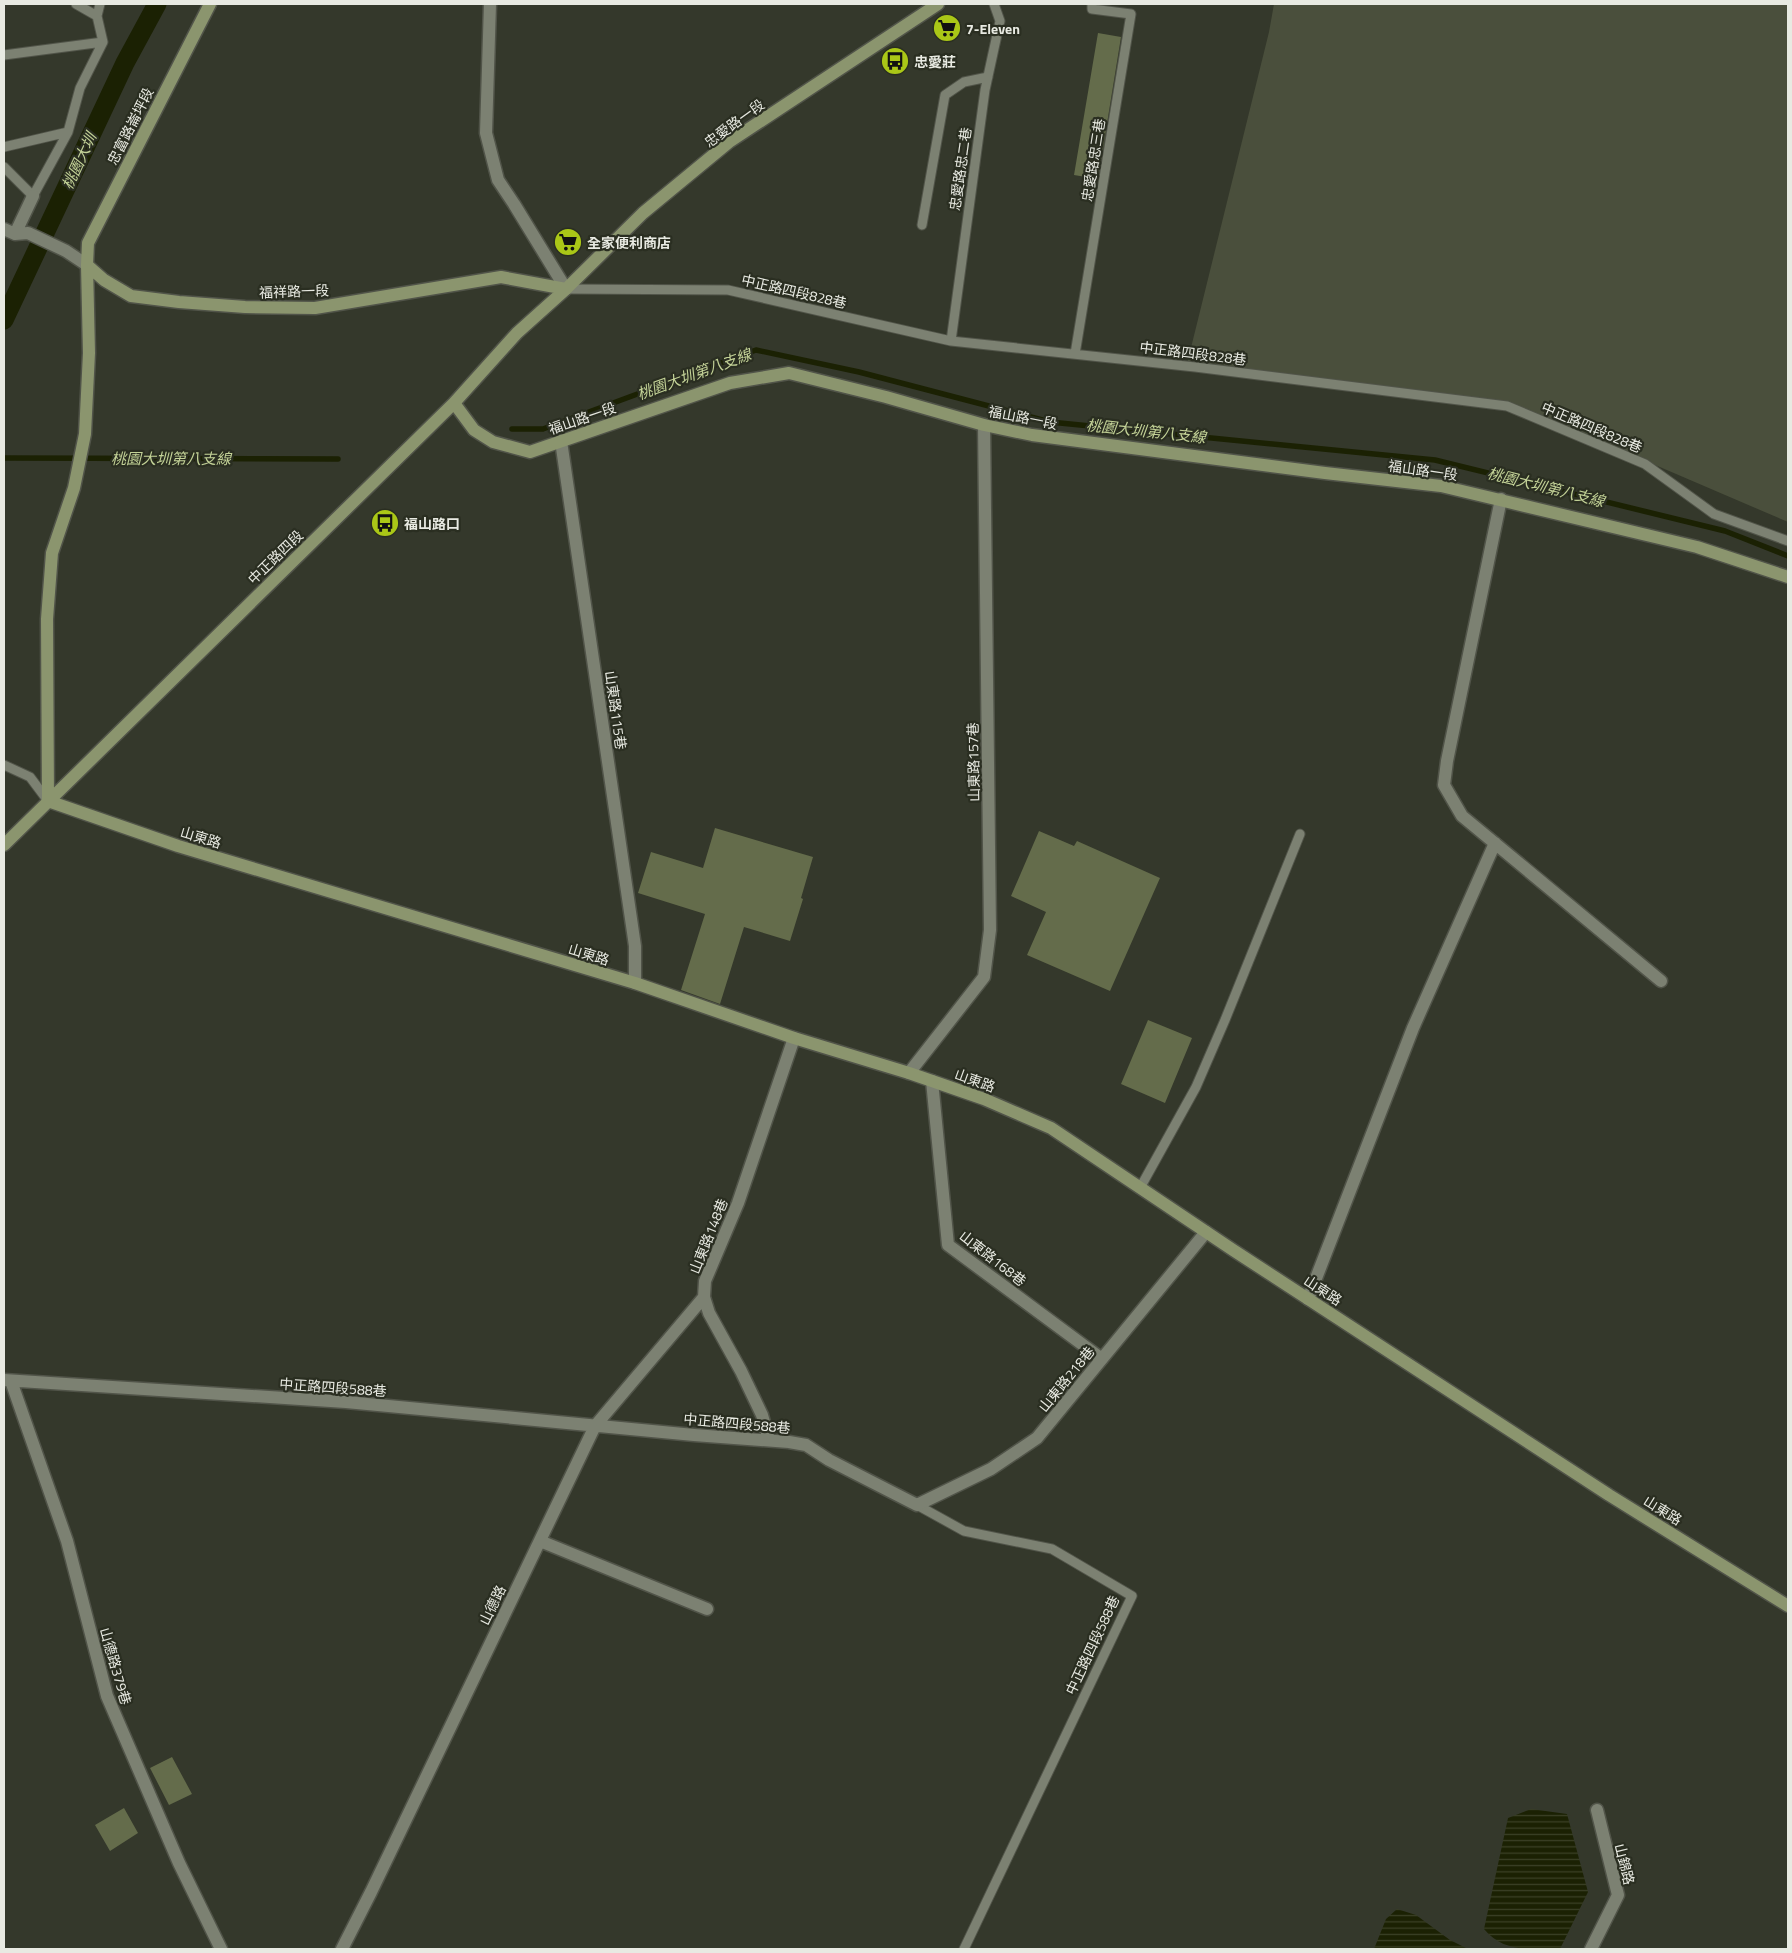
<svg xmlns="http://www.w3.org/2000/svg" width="1792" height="1953" font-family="'Titillium Web','Noto Sans TC',sans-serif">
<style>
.green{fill:#4a4f3c}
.water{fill:url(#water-rules)}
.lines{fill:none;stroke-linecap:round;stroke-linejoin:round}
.stream{stroke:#1b2103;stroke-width:5.5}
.canal{stroke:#1b2103;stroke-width:19}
.building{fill:#646c4b}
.lane-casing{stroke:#515449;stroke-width:11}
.street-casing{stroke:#515449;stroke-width:15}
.secondary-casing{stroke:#515449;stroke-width:15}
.lane{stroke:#7c8172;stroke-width:9}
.street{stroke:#7c8172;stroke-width:12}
.secondary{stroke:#8b956e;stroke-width:12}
.labels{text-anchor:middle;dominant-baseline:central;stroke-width:4.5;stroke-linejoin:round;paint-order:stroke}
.poi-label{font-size:14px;font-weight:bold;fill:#e8eae2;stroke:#2a2e21;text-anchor:start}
.street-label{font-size:14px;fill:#e8eae2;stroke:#2a2e21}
.water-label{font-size:15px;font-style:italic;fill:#c3d297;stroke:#2a2e21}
</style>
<defs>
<pattern id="water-rules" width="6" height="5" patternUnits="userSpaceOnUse" patternTransform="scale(1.25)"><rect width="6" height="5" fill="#1b2103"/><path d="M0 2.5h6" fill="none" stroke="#3c4127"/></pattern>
</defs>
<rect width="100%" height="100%" fill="#34382b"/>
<path class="green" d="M 1274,4 L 1788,4 L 1788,522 L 1541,416 L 1495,403 L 1186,368 L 1269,32 Z"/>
<path class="water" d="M 1531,1809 L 1567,1814 L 1588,1892 L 1560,1949 C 1530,1949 1504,1953 1484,1929 L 1508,1818 Z
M 1397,1909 L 1416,1915 L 1450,1940 L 1468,1949 L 1374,1949 L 1386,1919 Z"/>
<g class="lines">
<path class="stream" d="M 512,429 L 543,429 L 756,350 L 859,372 L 1050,422 L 1435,460 L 1725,531 L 1788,556
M 4,458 L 338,459"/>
<path class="canal" d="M 4,320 L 125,63 L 157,4"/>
</g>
<path class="building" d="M 1098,33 L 1121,37 L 1098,179 L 1074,175 Z
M 715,828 L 813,857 L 801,898 L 803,899 L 790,941 L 744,927 L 720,1004 L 681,990 L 705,914 L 638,893 L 651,852 L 703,868 Z
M 1039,831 L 1074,846 L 1077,841 L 1160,878 L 1110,991 L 1027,955 L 1046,912 L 1011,896 Z
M 1148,1020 L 1192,1038 L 1165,1103 L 1121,1084 Z
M 172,1757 L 192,1794 L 169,1805 L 150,1768 Z
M 124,1808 L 138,1833 L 110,1851 L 95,1825 Z"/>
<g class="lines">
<defs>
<path id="lane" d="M 76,4 L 97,16
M 4,55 L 103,42
M 4,147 L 68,132
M 4,167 L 33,196 L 68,132 L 80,88 L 103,42 L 97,16 L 100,4
M 922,225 L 945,95 L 964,82 L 988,77
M 566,289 L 728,290 L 951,341 L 1195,367 L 1507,406 L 1645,464 L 1714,514 L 1788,541
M 951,341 L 985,90 L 1000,21 L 994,4
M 1075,354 L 1131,14 L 1092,9 L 1092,4
M 4,765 L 30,777 L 48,801
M 1140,1188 L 1196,1087 L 1225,1020 L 1300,834
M 917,1505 L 964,1531 L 1052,1549 L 1132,1596 L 964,1949"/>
<path id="street" d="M 490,4 L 486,133 L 498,180 L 514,204 L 566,289
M 4,229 L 15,234 L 28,233 L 66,251 L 87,265
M 15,234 L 33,196
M 561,441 L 635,946 L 635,983
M 1501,499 L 1447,761 L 1444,785 L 1462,816 L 1661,981
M 909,1073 L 984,977 L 990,930 L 984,425
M 932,1081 L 948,1245 L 1102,1359
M 1308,1299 L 1413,1028 L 1495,843
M 4,1380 L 346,1402 L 694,1435 L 789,1442 L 806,1445 L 829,1460 L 917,1505 L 991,1469 L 1037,1438 L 1206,1232
M 11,1381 L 67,1541 L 107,1696 L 179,1863 L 221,1949
M 769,1440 L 762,1415 L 741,1371 L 709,1313 L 704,1297 L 705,1281 L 738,1203 L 794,1038
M 540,1541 L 707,1609
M 342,1949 L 371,1892 L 595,1426 L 704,1297
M 1591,1949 L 1618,1895 L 1597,1810"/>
<path id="secondary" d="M 210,4 L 88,243 L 87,265 L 89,353 L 85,434 L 74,488 L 52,553 L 47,619 L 48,801 L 178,846 L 635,983 L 794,1038 L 909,1073 L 984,1099 L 1051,1128 L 1233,1250 L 1609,1495 L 1788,1606
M 87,265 L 104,280 L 131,296 L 179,302 L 245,307 L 315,308 L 501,277 L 566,289
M 454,403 L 474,430 L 493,442 L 530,452 L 730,383 L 789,373 L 886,397 L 984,425 L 1032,435 L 1325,473 L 1441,486 L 1697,547 L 1788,577
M 4,845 L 454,403 L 517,333 L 566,289 L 643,213 L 729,142 L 938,4"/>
</defs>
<use href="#lane" class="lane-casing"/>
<use href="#street" class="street-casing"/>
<use href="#secondary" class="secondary-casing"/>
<use href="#lane" class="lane"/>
<use href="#street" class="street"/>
<use href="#secondary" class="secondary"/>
</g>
<defs>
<symbol id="supermarket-disc" viewBox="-11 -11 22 22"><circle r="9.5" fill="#aac717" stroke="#2a2e21"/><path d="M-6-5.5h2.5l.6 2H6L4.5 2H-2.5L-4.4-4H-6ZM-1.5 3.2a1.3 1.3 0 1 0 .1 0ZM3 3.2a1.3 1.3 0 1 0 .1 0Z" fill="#111"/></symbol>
<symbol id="bus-disc" viewBox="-11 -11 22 22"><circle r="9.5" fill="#aac717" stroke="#2a2e21"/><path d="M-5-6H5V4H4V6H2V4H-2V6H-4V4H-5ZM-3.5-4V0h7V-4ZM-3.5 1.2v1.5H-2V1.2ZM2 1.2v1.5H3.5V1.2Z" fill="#111"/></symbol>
</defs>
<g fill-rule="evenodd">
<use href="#supermarket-disc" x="931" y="12" width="32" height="32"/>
<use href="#bus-disc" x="879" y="45" width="32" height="32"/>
<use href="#supermarket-disc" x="552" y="226" width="32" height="32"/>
<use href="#bus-disc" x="369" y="507" width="32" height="32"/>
</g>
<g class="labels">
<g class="poi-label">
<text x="966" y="28">7-Eleven</text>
<text x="914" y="61">忠愛莊</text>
<text x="587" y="242">全家便利商店</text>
<text x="404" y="523">福山路口</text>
</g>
<g class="street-label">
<text transform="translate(734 123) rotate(-36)">忠愛路一段</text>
<text transform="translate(130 126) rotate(-63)">忠富路崙坪段</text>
<text transform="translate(1093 160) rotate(-81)">忠愛路忠三巷</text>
<text transform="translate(960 169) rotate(-82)">忠愛路忠二巷</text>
<text transform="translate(294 291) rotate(-2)">福祥路一段</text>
<text transform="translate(794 291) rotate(13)">中正路四段828巷</text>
<text transform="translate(1193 353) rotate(7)">中正路四段828巷</text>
<text transform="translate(1023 417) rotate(11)">福山路一段</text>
<text transform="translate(582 418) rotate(-19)">福山路一段</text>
<text transform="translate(1592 427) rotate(23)">中正路四段828巷</text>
<text transform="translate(1423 470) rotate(8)">福山路一段</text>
<text transform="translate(275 557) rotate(-44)">中正路四段</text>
<text transform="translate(616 710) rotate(82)">山東路115巷</text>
<text transform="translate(973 762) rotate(-91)">山東路157巷</text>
<text transform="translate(201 837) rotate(17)">山東路</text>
<text transform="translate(589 954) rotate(17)">山東路</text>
<text transform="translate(975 1080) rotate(20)">山東路</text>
<text transform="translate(708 1236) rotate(-68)">山東路148巷</text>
<text transform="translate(993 1258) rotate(38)">山東路168巷</text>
<text transform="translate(1323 1290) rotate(33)">山東路</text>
<text transform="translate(1066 1379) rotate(-51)">山東路218巷</text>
<text transform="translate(333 1387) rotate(4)">中正路四段588巷</text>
<text transform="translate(737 1423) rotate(5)">中正路四段588巷</text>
<text transform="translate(1663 1510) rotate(32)">山東路</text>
<text transform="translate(492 1605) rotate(-64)">山德路</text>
<text transform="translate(1092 1645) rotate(-65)">中正路四段588巷</text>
<text transform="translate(116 1666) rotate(74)">山德路379巷</text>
<text transform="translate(1625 1864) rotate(76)">山錦路</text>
</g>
<g class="water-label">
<text transform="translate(79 161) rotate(-65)">桃園大圳</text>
<text transform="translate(694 374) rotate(-20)">桃園大圳第八支線</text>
<text transform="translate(1146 431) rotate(6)">桃園大圳第八支線</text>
<text x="171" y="458">桃園大圳第八支線</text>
<text transform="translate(1546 487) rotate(14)">桃園大圳第八支線</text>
</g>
</g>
<rect width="1792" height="1953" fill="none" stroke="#e8eae2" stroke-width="10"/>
</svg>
